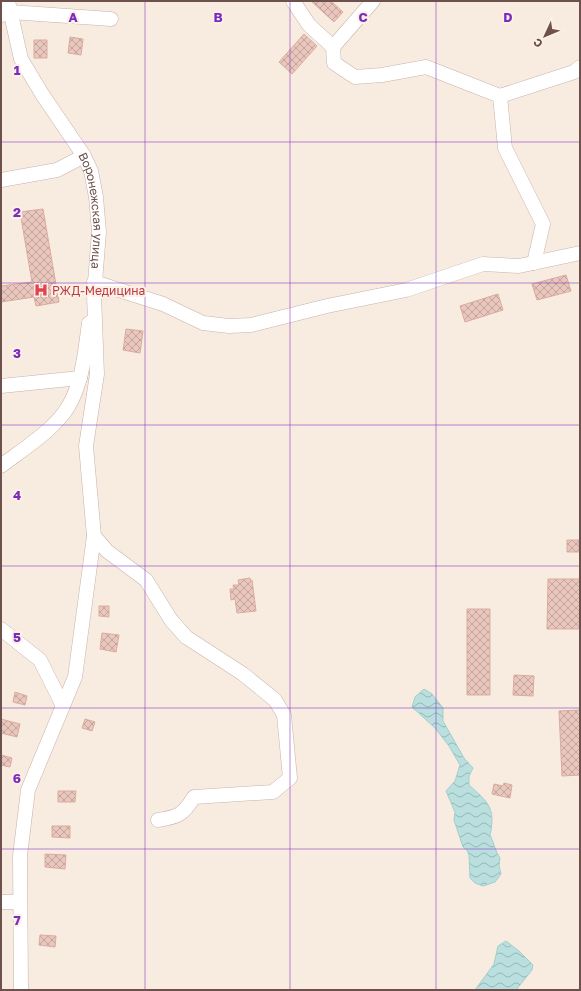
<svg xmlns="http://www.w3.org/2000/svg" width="581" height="991" font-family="'Golos Text',sans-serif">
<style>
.water{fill:url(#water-waves);stroke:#a1cfce}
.building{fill:url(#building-cross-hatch);stroke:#dbab9f}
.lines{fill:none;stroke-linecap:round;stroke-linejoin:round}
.minor-casing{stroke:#c7b2ab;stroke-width:15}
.minor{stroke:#fff;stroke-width:14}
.grid{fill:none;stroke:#7b2cbf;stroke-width:1;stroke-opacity:0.55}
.labels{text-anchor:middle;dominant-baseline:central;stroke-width:4;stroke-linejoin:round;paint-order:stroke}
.street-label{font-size:12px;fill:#6c514c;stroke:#fcf0e7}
.health-label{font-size:12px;fill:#be3a42;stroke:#fcf0e7;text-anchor:start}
.grid-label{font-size:13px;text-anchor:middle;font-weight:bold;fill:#7b2cbf;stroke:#fcf0e7;stroke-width:4;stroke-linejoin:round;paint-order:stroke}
</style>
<defs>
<pattern id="water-waves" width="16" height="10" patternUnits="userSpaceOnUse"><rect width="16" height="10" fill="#b9dfde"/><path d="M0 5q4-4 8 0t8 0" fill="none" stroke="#9ab7b6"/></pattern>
<pattern id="building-cross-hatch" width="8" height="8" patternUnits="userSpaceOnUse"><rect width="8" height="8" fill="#eac7bd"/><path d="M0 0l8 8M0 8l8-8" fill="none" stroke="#c2a49c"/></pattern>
</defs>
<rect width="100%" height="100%" fill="#f8ece1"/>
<path class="water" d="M 424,689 L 432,694 L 443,708 L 443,721 L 464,758 L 473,768 L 469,776 L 469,785 C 488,802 496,808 490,835 C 494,843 495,851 500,858 L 499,866 L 501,874 L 495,882 L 483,886 L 475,883 L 470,878 L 469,855 L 467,850 L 463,847 L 454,820 L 455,812 L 446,791 L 455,781 L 460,765 L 449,746 L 435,728 L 412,707 L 415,697 Z
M 506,941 L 519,951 L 533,965 L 532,970 L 516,990 L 475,990 L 494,964 L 498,946 Z"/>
<path class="building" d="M 311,1 L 331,1 L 343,12 L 334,22 Z
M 304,34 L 317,46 L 292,74 L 279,62 Z
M 70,37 L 83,39 L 81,55 L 68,53 Z
M 34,40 L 47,40 L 47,58 L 34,58 Z
M 43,209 L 59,302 L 36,306 L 34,297 L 1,302 L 1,286 L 32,282 L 20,212 Z
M 566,275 L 571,291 L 537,300 L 532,284 Z
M 498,294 L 503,310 L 465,322 L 460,306 Z
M 126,329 L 143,331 L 140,353 L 123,350 Z
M 567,540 L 579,540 L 579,552 L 567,552 Z
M 250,578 L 251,581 L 252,580 L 256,611 L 237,613 L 235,599 L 231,600 L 230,589 L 234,589 L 233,585 L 239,585 L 238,580 Z
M 548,579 L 580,579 L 579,629 L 547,629 Z
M 99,606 L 109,606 L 109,617 L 99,616 Z
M 467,609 L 490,609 L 490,695 L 467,695 Z
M 102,633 L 119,635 L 116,652 L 100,649 Z
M 514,675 L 534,676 L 533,696 L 513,695 Z
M 15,692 L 27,696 L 25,705 L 13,702 Z
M 580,710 L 580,775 L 562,776 L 559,711 Z
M 1,719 L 20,724 L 17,737 L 1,733 Z
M 85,719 L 95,722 L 92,731 L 82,728 Z
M 1,755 L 12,758 L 10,767 L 1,765 Z
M 504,783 L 512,785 L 510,798 L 492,794 L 494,784 L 503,786 Z
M 58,791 L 76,791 L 75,802 L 58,802 Z
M 52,826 L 70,826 L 70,838 L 52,837 Z
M 45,854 L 66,855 L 65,869 L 45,867 Z
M 40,935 L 56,936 L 55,947 L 39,945 Z"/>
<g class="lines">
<defs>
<g id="minor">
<path id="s1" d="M 8,1 L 21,59 L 42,94 L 84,156 L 91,171 L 96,197 L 99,232 L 94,295 L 97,374 L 86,446 L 94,536 L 75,677 L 28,790 L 20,856 L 21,990"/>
<path d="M 293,1 L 309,25 L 333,47 L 334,63 L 355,77 L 382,75 L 426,67 L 500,96 L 574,72 L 580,67"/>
<path d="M 2,15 L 10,12 L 111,19"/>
<path d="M 333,47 L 373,1"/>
<path d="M 500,96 L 505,148 L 543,224 L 534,263"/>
<path d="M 1,180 L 57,170 L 84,156"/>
<path d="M 94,282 L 163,304 L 203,323 L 229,326 L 251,325 L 327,306 L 406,290 L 483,264 L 519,266 L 580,253"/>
<path d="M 1,386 L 80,378"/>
<path d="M 1,466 C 22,450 55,429 68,407 C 83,382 85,351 89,323"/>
<path d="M 94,536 L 107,551 L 146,580 L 171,620 L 186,637 L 243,674 L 275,700 L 284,715 L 290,778 L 273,792 L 194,797 C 183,815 178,817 158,820"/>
<path d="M 1,629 L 40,660 L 63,706"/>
<path d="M 1,902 L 20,902"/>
</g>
</defs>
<use href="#minor" class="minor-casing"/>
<use href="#minor" class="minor"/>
</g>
<path class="grid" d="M 145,1 L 145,990M 290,1 L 290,990M 436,1 L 436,990M 1,142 L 580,142M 1,283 L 580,283M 1,425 L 580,425M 1,566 L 580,566M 1,708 L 580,708M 1,849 L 580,849"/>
<defs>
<symbol id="hospital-bare" viewBox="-9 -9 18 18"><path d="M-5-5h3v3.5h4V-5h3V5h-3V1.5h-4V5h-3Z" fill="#e0444e" stroke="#fcf0e7" stroke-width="2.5" paint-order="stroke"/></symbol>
</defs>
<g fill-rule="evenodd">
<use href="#hospital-bare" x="31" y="280" width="20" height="20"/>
</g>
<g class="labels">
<g class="street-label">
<text stroke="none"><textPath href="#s1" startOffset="231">Воронежская улица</textPath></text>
</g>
<g class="health-label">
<text x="52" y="290">РЖД-Медицина</text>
</g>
</g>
<g class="grid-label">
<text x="73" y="22">A</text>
<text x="218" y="22">B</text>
<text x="363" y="22">C</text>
<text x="508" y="22">D</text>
<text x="17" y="75">1</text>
<text x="17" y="217">2</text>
<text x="17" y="358">3</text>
<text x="17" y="500">4</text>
<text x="17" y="642">5</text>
<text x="17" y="783">6</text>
<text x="17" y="925">7</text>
</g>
<rect width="581" height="991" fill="none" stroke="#6c514c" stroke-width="4"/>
<g transform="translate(545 36) rotate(226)" stroke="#fcf0e7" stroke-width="3" paint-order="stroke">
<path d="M0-3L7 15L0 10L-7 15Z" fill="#6c514c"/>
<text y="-6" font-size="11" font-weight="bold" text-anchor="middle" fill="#6c514c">С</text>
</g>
</svg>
